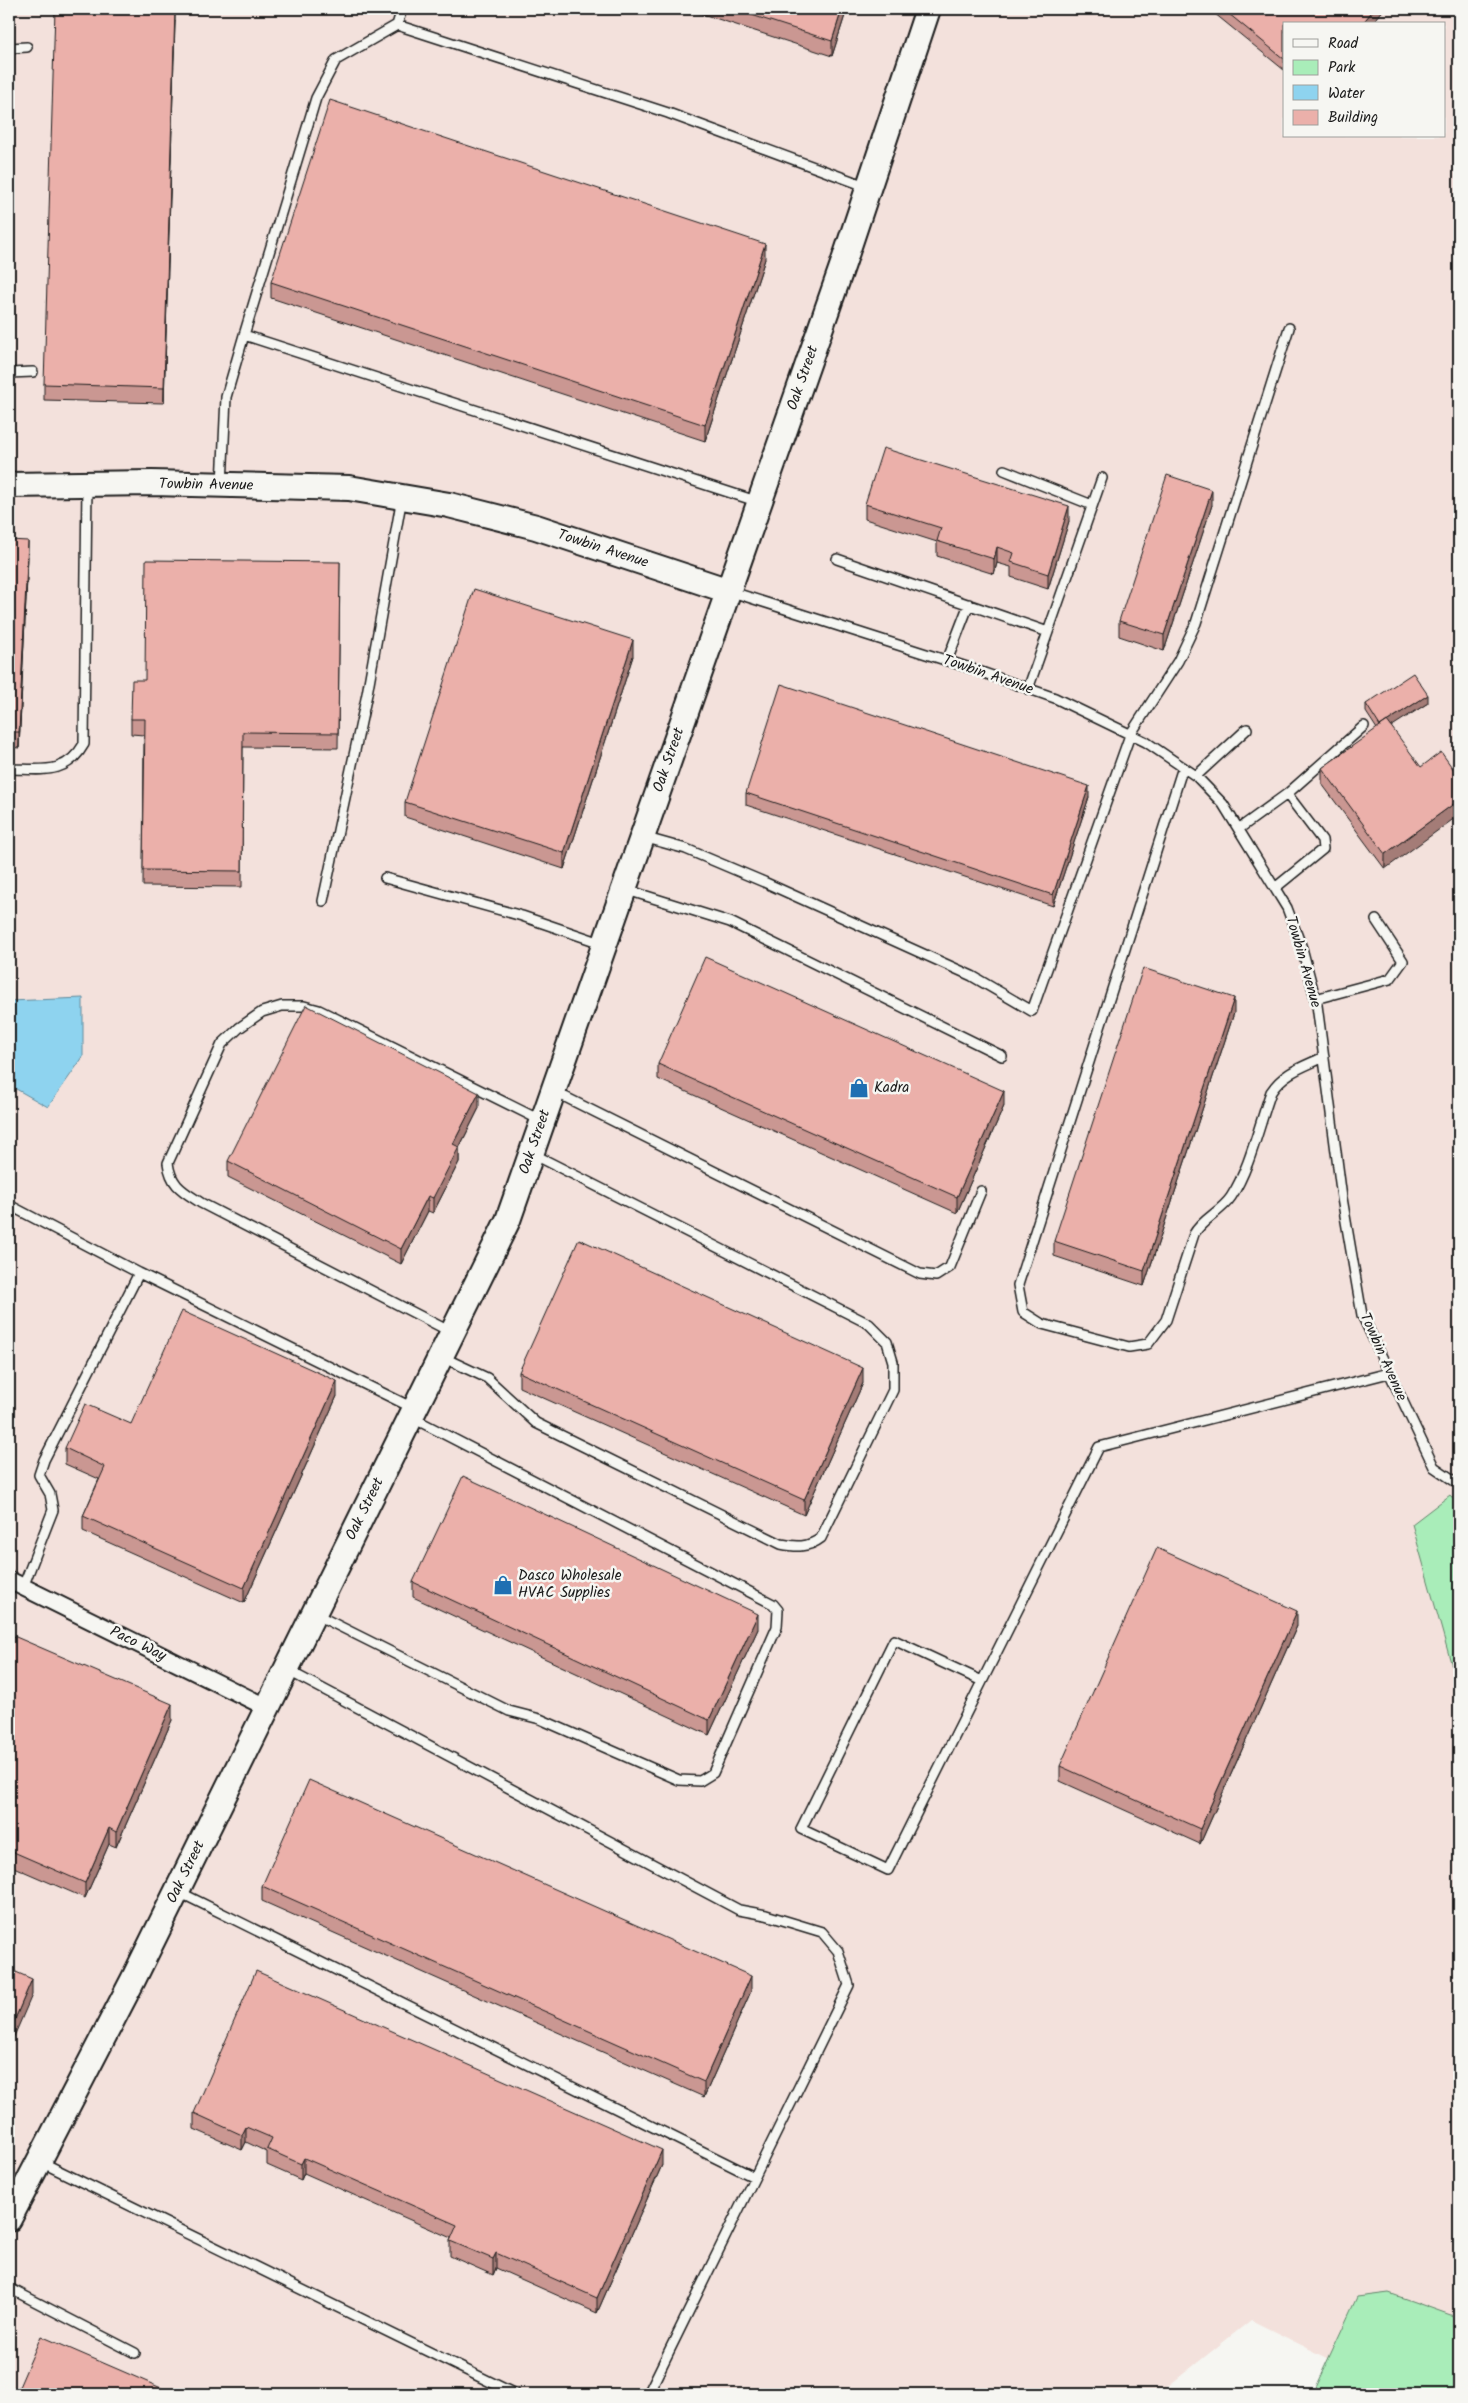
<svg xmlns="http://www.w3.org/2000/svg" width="1468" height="2403" font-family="Kalam,sans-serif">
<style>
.built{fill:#f3e1dc;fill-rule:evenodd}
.green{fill:#a9edb9;stroke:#62846a}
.water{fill:#8ed3ef;stroke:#608a9b}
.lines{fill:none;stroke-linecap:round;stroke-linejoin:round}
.lane-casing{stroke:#1c1c1c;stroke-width:12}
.street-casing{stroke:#1c1c1c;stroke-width:20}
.secondary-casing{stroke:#1c1c1c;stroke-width:28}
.lane{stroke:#f6f6f2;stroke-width:9}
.street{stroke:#f6f6f2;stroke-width:16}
.secondary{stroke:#f6f6f2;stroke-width:24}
.wall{fill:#ca9792;stroke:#1c1c1c}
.shaded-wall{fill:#a47b77;stroke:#1c1c1c}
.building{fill:#ebb0aa;stroke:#1c1c1c}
.labels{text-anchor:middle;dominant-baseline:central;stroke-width:5;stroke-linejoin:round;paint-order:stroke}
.street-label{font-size:15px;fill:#1c1c1c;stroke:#f6f6f2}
.poi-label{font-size:15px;fill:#1c1c1c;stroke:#f6f6f2;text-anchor:start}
</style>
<rect width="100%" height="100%" fill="#f6f6f2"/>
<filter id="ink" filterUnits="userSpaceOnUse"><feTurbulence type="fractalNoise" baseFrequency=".02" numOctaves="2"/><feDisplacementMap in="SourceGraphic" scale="10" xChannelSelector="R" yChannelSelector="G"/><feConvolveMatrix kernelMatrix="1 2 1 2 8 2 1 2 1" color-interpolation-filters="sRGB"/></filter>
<g filter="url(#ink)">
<path class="built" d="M 9,9 L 1459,9 L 1459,2394 L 1400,2394 L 1251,2320 L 1158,2394 L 9,2394 ZM 1284,24 L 1444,24 L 1444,136 L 1284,136 Z"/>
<path class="green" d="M 1450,1495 L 1459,1505 L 1459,1691 L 1412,1524 Z
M 1389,2293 L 1459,2318 L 1459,2394 L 1312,2394 L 1357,2297 Z"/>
<path class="water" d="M 83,998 L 83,1057 L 48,1107 L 9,1085 L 9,1001 Z"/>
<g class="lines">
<defs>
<path id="lane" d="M 402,9 L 397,25 L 336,60 L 316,98 L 244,335 L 759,502
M 397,25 L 668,113 L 868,187
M 9,48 L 27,47
M 9,373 L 33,372
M 1004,470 L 1092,505
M 222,485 L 226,397 L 244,335
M 837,559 L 1048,632
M 729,591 L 967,667 L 1055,698 L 1146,742 L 1196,776 L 1223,804 L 1287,908 L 1302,948 L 1317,1005 L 1342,1198 L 1362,1315 L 1434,1467 L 1459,1484
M 947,661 L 969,604
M 1028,689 L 1102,478
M 1183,767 L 1018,1285 L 1023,1312 L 1042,1324 L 1129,1347 L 1148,1344 L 1166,1320 L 1194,1234 C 1202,1219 1221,1212 1231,1197 C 1250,1168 1259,1125 1271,1092 C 1284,1072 1303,1067 1324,1057
M 9,769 C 41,769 66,776 84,744 L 87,484
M 1196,776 L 1247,729
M 1240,828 L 1287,794 L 1364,726
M 643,837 L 686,849 L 764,882 L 972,976 L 1032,1011 L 1130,735 L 1178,661 L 1196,623 L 1289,328
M 385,878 L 522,916 L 604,944
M 1275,888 L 1323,849 L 1322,840 L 1287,794
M 624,889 L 730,922 L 1002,1056
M 323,901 L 367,694 L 402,497
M 1315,999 L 1390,979 L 1403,961 L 1376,920
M 553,1091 L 920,1274 L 936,1276 L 950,1267 L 981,1191
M 9,1205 L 139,1273 L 413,1408
M 451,1332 L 201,1203 C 183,1191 171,1186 168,1163 L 222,1044 L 239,1028 L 262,1012 L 282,1006 L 304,1006 L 319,1010 L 542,1121
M 442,1357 L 487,1378 L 536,1423 L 781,1544 C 796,1547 808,1548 821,1538 L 893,1390 L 893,1362 L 887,1342 L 869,1324 L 531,1153
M 23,1587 L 53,1510 L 50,1494 L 39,1475 L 44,1460 L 139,1273
M 315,1614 L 509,1711 L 540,1719 L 679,1780 L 700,1781 L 713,1773 L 777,1627 L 778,1610 L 773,1604 L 411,1417
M 287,1670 L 739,1910 L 766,1915 L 822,1932 L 838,1951 L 849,1985 L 648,2394
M 982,1681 L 894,1640 L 801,1829 L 888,1870 L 1099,1447 L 1389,1373
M 179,1892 L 754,2177
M 39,2161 L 515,2394
M 9,2288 L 135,2353"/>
<path id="street" d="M 9,1580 L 268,1708"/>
<path id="secondary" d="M 9,485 L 152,483 L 349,488 L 449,505 L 536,527 L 729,591
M 9,2219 L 133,1980 L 508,1220 L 843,264 L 928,9"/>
</defs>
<use href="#lane" class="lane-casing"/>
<use href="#street" class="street-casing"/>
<use href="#secondary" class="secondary-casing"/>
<use href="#lane" class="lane"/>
<use href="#street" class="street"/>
<use href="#secondary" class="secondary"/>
</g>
<path class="wall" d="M 687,9 L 847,9 L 832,56 Z
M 1209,9 L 1384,9 L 1372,24 L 1284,24 L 1284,70 Z
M 175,21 L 164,403 L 44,400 L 44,384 Z
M 765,259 L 705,441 L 271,298 L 271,282 Z
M 865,504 L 1069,521 L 1048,589 L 1011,577 L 1011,567 L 997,563 L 994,574 L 937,556 L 937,542 L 865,519 Z
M 1212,505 L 1164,651 L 1119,636 L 1119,621 Z
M 9,540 L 28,556 L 19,748 L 9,747 Z
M 340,562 L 338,748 L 243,747 L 242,887 L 143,886 L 144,735 L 131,734 L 131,719 L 145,680 Z
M 633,656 L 564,869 L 405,817 L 405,802 Z
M 1428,703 L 1391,726 L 1385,869 L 1322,784 L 1322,768 L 1377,729 L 1366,712 L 1366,704 Z
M 746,793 L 1089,797 L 1053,906 L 746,805 Z
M 1234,1013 L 1144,1286 L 1054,1256 L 1054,1241 Z
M 658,1064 L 1004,1106 L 957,1213 L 658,1079 Z
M 479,1108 L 459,1148 L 459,1162 L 433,1213 L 428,1211 L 401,1264 L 228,1177 L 228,1161 Z
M 519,1372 L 863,1383 L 804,1515 L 519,1387 Z
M 337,1396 L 244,1603 L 83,1531 L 83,1516 L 99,1479 L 65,1464 L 65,1448 L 131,1424 Z
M 413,1582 L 758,1629 L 709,1735 L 413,1597 Z
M 1297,1626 L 1200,1844 L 1060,1781 L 1060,1766 Z
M 9,1634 L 172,1720 L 116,1847 L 109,1844 L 85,1898 L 9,1865 Z
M 262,1886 L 751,1991 L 704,2097 L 262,1901 Z
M 194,2113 L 662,2165 L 597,2313 L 496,2268 L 493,2275 L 450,2256 L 450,2241 L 451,2238 L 304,2173 L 301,2180 L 267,2165 L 267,2152 L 246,2142 L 242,2150 L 194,2129 Z
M 19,2387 L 175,2394 L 19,2394 Z"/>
<path class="shaded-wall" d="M 175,9 L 175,21 L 164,403 L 164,388 Z
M 842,9 L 847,9 L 832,56 L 832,41 Z
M 1374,9 L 1384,9 L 1372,24 L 1362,24 Z
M 765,244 L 765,259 L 705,441 L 705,425 Z
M 1212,490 L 1212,505 L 1164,651 L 1164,635 Z
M 1069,506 L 1069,521 L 1048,589 L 1048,574 Z
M 28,541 L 28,556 L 19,748 L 19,732 Z
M 997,547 L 997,563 L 994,574 L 994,559 Z
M 633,640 L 633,656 L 564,869 L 564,853 Z
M 1428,695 L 1428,703 L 1380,734 L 1380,726 Z
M 1089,786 L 1089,797 L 1053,906 L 1053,895 Z
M 1459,800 L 1459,815 L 1385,869 L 1385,854 Z
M 1234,998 L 1234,1013 L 1144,1286 L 1144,1271 Z
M 1004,1091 L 1004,1106 L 957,1213 L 957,1197 Z
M 479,1093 L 479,1108 L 459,1148 L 459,1162 L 433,1213 L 433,1198 L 453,1144 Z
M 428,1196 L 428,1211 L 401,1264 L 401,1249 Z
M 863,1368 L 863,1383 L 804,1515 L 804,1500 Z
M 337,1381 L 337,1396 L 244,1603 L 244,1588 Z
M 1297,1611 L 1297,1626 L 1200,1844 L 1200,1829 Z
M 758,1614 L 758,1629 L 709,1735 L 709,1720 Z
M 172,1704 L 172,1720 L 116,1847 L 116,1832 Z
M 109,1828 L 109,1844 L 85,1898 L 85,1883 Z
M 751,1976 L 751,1991 L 704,2097 L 704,2082 Z
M 32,1979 L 32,1995 L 9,2048 L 9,2033 Z
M 246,2127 L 246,2142 L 242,2150 L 242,2135 Z
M 662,2150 L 662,2165 L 597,2313 L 597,2298 Z
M 304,2158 L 304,2173 L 301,2180 L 301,2164 Z
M 496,2253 L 496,2268 L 493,2275 L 493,2259 Z"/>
<path class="building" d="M 55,9 L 175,9 L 164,388 L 44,384 Z
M 733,9 L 842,9 L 832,41 Z
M 1223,9 L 1374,9 L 1362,24 L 1284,24 L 1284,59 Z
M 330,100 L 765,244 L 705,425 L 271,282 Z
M 883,448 L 1069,506 L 1048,574 L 1011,562 L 1014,553 L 997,547 L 994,559 L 937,541 L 941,528 L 865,504 Z
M 1167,475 L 1212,490 L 1164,635 L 1119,621 Z
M 9,540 L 28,541 L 19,732 L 9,732 Z
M 146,560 L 340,562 L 338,733 L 243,732 L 242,871 L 143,870 L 145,719 L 131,719 L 132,680 L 145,680 Z
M 474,589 L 633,640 L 564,853 L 405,802 Z
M 1413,673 L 1428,695 L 1380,726 L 1366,704 Z
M 781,684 L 1089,786 L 1053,895 L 746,793 Z
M 1387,721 L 1421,767 L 1441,752 L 1459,777 L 1459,800 L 1385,854 L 1322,768 Z
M 705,957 L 1004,1091 L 957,1197 L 658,1064 Z
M 1143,968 L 1234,998 L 1144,1271 L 1054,1241 Z
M 306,1005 L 479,1093 L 453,1144 L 459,1147 L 433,1198 L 428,1196 L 401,1249 L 228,1161 Z
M 579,1239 L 863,1368 L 804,1500 L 519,1372 Z
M 182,1311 L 337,1381 L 244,1588 L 83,1516 L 105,1467 L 65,1448 L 85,1404 L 131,1424 Z
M 463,1476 L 758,1614 L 709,1720 L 413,1582 Z
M 1157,1548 L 1297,1611 L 1200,1829 L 1060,1766 Z
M 9,1634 L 172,1704 L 116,1832 L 109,1828 L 85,1883 L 9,1850 Z
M 309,1780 L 751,1976 L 704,2082 L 262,1886 Z
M 9,1969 L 32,1979 L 9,2033 Z
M 256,1971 L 662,2150 L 597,2298 L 496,2253 L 493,2259 L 450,2241 L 457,2225 L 304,2158 L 301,2164 L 267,2149 L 272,2138 L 246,2127 L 242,2135 L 194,2113 Z
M 41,2336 L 175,2394 L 35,2394 L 19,2387 Z"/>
</g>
<defs>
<symbol id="shop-bare" viewBox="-9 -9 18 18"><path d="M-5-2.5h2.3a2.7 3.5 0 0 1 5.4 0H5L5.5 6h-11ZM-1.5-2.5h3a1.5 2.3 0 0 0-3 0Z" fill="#1f6fb2" stroke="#f6f6f2" stroke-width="2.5" paint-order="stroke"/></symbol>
</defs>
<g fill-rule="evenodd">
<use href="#shop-bare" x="845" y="1074" width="28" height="28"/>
<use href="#shop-bare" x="489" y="1571" width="28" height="28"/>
</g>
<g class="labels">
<g class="street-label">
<text transform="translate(803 378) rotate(-71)">Oak Street</text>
<text transform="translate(206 485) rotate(1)">Towbin Avenue</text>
<text transform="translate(603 549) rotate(18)">Towbin Avenue</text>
<text transform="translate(988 675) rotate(19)">Towbin Avenue</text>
<text transform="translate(669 760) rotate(-71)">Oak Street</text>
<text transform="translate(1303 962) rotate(74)">Towbin Avenue</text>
<text transform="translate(535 1142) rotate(-71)">Oak Street</text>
<text transform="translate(1383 1357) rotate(66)">Towbin Avenue</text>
<text transform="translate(365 1509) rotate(-64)">Oak Street</text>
<text transform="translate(138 1644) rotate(26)">Paco Way</text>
<text transform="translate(186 1872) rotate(-64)">Oak Street</text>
</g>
<g class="poi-label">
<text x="874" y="1088">Kadra</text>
<text x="518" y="1576">Dasco Wholesale<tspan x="518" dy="17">HVAC Supplies</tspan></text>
</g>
</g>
<rect width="1468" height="2403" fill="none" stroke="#f6f6f2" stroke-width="30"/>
<rect x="15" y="15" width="1438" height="2373" fill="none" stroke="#1c1c1c" stroke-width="2" filter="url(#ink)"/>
<rect x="1283" y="22" width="162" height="115" fill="#f6f6f2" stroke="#9f9f9c"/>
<rect x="1293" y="39" width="25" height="8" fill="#f6f6f2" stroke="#9f9f9c"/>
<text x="1328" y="48" font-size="15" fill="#1c1c1c">Road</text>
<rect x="1293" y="60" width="25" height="15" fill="#a9edb9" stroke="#9f9f9c"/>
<text x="1328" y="72" font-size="15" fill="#1c1c1c">Park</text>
<rect x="1293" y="85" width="25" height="15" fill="#8ed3ef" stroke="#9f9f9c"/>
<text x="1328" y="98" font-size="15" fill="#1c1c1c">Water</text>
<rect x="1293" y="110" width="25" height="15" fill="#ebb0aa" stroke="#9f9f9c"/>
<text x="1328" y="122" font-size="15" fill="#1c1c1c">Building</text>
</svg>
